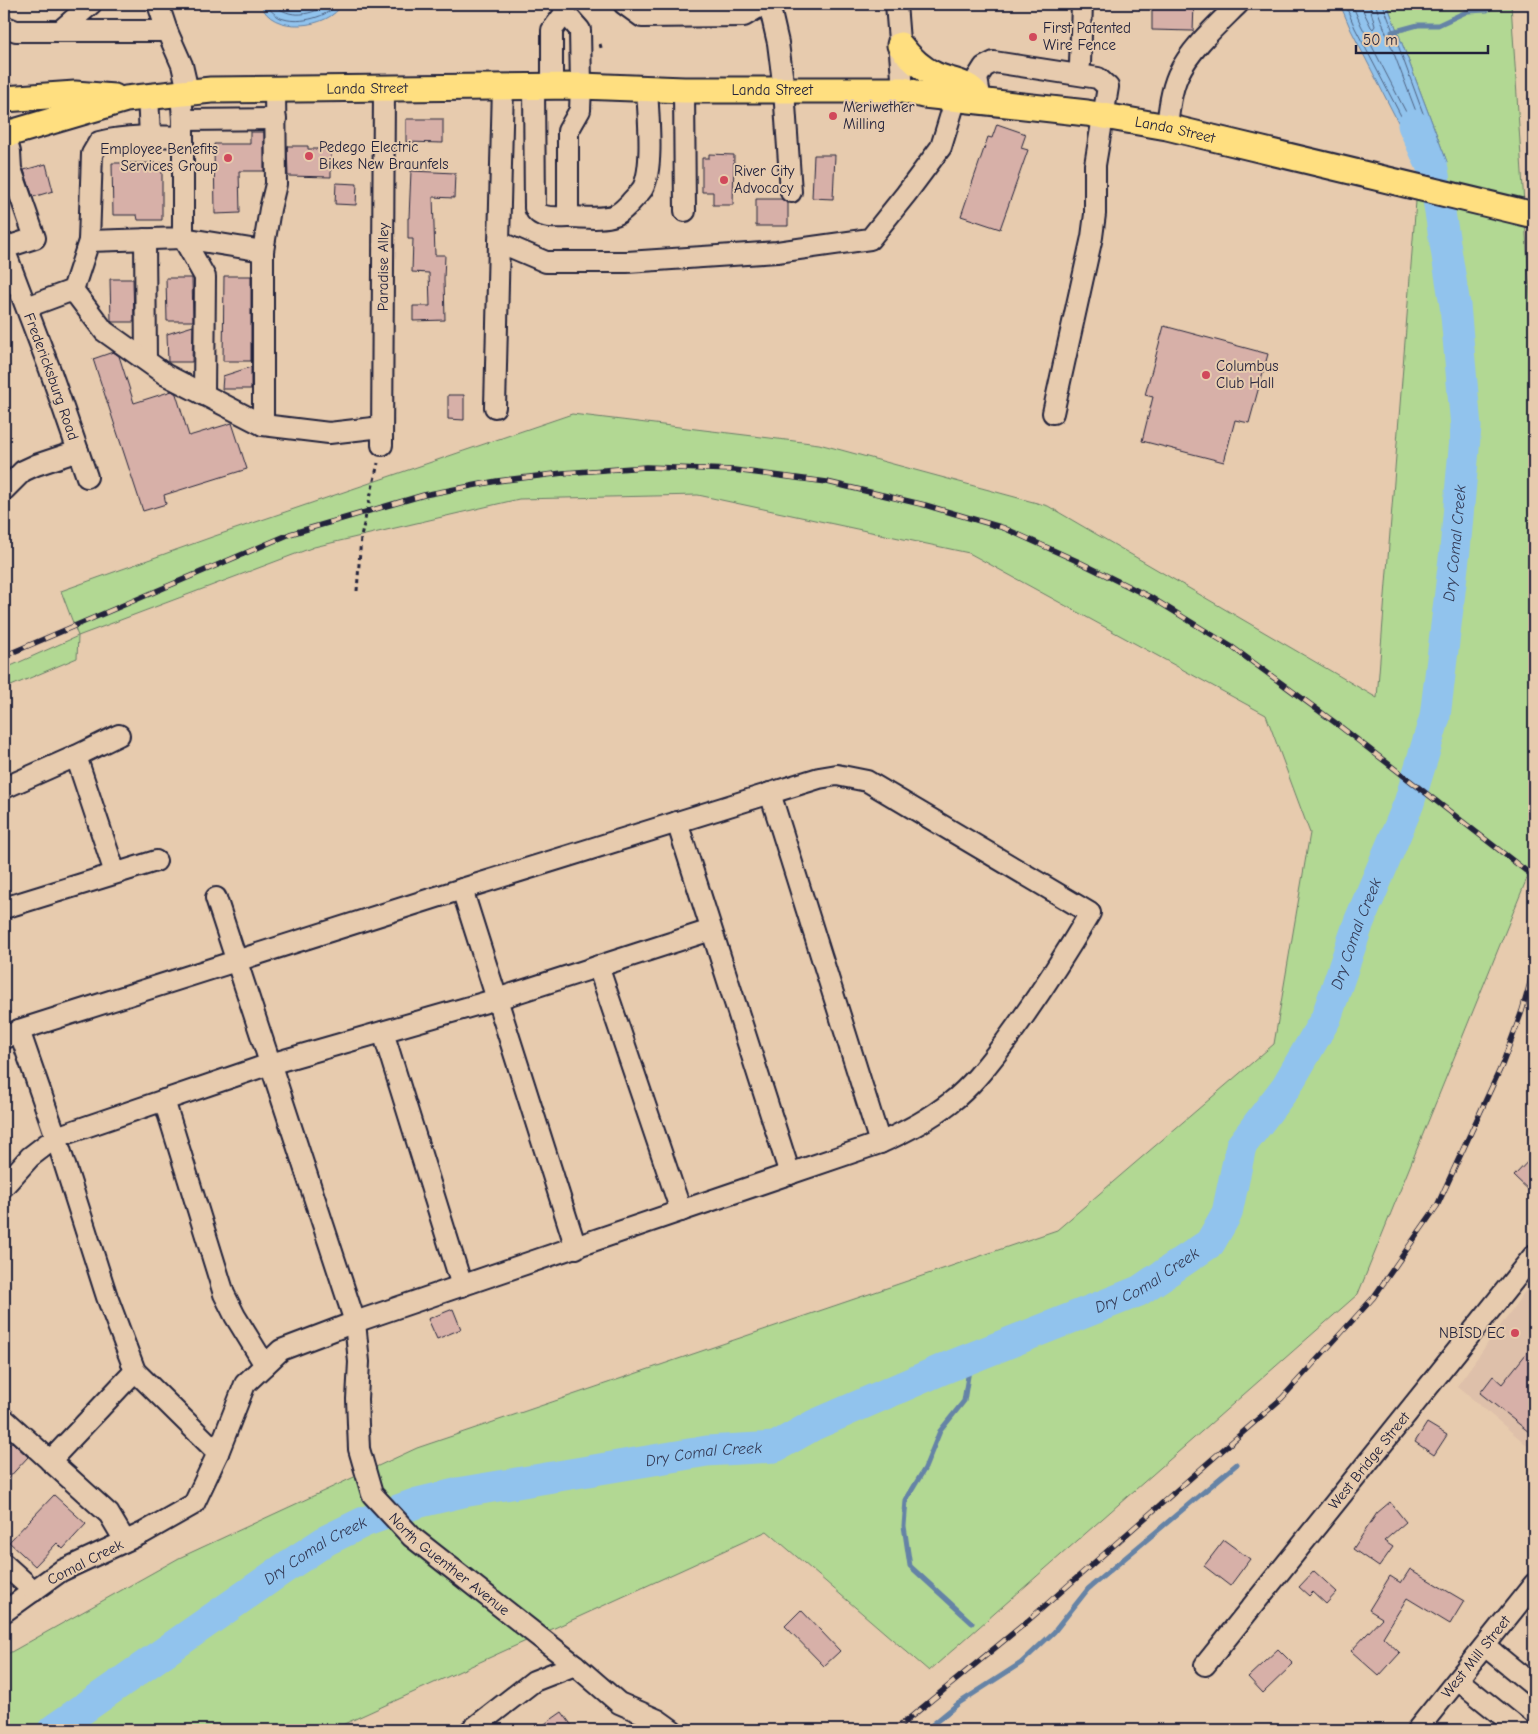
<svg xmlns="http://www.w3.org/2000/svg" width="1538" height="1734" font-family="'Comic Neue',sans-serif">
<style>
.built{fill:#dec0aa}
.green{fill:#b2d893;stroke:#6a7d67}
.water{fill:#91c3ed;stroke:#6583a6}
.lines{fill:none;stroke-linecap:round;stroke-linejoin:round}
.shore{stroke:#4e6282;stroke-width:1}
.stream{stroke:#6583a6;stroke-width:5}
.river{stroke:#91c3ed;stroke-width:31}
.building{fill:#d7b0a8;stroke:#22223b}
.minor-casing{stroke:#22223b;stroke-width:24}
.major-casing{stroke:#22223b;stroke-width:29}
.path{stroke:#22223b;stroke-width:3;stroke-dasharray:4 4;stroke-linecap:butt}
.minor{stroke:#e7cbae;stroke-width:20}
.major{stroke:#ffdf80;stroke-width:25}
.rail-casing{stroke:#22223b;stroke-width:5.5}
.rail{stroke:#e7cbae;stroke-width:4;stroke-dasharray:11;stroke-linecap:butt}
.poi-dot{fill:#d1495b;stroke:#e7cbae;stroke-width:2}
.labels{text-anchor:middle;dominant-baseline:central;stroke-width:4;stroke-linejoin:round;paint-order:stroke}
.poi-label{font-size:15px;fill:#22223b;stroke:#e7cbae;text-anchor:start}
.street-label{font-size:15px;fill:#22223b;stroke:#e7cbae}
.water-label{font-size:16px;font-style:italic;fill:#333a56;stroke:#e7cbae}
</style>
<rect width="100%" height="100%" fill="#e7cbae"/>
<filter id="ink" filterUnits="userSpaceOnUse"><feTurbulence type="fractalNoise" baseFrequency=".02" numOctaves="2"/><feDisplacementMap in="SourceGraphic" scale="10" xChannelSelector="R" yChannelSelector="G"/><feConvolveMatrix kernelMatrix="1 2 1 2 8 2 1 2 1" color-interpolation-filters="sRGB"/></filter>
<g filter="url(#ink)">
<path class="built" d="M 1534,1279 L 1534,1451 L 1457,1386 Z"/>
<path class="green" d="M 1387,4 L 1511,4 L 1534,357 L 1534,861 L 1358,1294 L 929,1671 L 767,1531 L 331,1730 L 4,1730 L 4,1656 L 179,1558 L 417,1448 L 1057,1230 L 1274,1044 L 1310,833 L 1266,715 L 969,553 L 698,495 L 519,499 L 314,547 L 78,636 L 77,658 L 4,689 L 4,669 L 78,636 L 61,591 L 212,537 L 572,414 L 819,444 L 1048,506 L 1377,698 L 1419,163 L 1447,162 Z"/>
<path class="water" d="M 261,4 L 342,4 C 330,29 270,35 261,4 Z
M 1340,4 L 1387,4 L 1447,162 L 1419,163 L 1351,30 Z"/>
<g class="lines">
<path class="shore" d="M 266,4 C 270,10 277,18 284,19 C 300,24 328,17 337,4
M 274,4 C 289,20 312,15 329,4
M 1345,4 L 1355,28 L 1422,156 L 1437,157 L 1438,154 L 1383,4
M 1352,4 L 1361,25 L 1423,145 L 1426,146 L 1428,143 L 1377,9 L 1376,4
M 1360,4 L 1371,27 L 1373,29 L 1375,26 L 1369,4"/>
<path class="stream" d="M 1392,32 L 1418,25 L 1438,25 L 1468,11 L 1487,10 L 1495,4
M 971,1357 L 964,1401 L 940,1431 L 925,1468 L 906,1500 L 904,1526 L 910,1566 L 972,1623
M 926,1730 L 959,1703 L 1021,1663 L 1054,1632 L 1088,1589 L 1237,1464"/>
<path class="river" id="s1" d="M 53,1730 L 283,1569 L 327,1540 L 364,1522 L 417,1503 L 463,1492 L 707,1451 L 775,1447 L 814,1425 L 943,1369 L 1139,1291 L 1210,1243 L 1227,1213 L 1241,1146 L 1286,1087 L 1326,1018 L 1359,922 L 1409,803 L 1435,717 L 1455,550 L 1466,427 L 1455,305 L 1433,169 L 1413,125"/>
</g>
<path class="building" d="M 1152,4 L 1194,4 L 1193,31 L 1152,30 Z
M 406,119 L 443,119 L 443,143 L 406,142 Z
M 997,124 L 1026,134 L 1021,148 L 1028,150 L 1000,229 L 961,216 L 988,137 L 992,138 Z
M 250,132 L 264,132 L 264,171 L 239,171 L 240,213 L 215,214 L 214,144 L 250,144 Z
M 287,146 L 308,146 L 308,149 L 331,149 L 331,177 L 288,176 Z
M 709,154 L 734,155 L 733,205 L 713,205 L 713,192 L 702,192 L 702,158 L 709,158 Z
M 814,155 L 835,155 L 833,199 L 812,198 Z
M 112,163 L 162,163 L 162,220 L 138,220 L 137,215 L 113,215 Z
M 46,164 L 53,191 L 33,197 L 24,170 Z
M 411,171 L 455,173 L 454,198 L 433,197 L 435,255 L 445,255 L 444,279 L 445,320 L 413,321 L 413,306 L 430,306 L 429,273 L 412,272 L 413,239 L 408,239 L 408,218 L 409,218 Z
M 336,183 L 357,184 L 356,205 L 335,204 Z
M 756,199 L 781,199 L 788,203 L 788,226 L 756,226 Z
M 224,276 L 251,276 L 251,361 L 223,361 Z
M 166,278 L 192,278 L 193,321 L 167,321 Z
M 110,279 L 133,279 L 134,322 L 112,322 L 111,320 Z
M 193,326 L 192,362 L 168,362 L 167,334 Z
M 1164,326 L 1268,354 L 1249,423 L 1235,420 L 1224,462 L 1142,441 L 1153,397 L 1145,395 Z
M 113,352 L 119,356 L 134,403 L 172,391 L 176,394 L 189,436 L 232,423 L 247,469 L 164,495 L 166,504 L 143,511 L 93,359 Z
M 251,367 L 251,389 L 222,389 L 223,376 Z
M 448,395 L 464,395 L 464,420 L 448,419 Z
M 1534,1155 L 1534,1195 L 1514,1176 Z
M 453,1309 L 461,1329 L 437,1339 L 428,1319 Z
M 1534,1344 L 1534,1436 L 1480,1393 L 1493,1376 L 1502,1384 Z
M 1427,1423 L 1447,1435 L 1434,1455 L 1415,1442 Z
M 12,1442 L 28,1457 L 4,1483 L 4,1450 Z
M 54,1495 L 86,1524 L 63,1549 L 57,1543 L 35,1566 L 9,1542 Z
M 1390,1502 L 1406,1522 L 1384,1541 L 1393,1547 L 1379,1567 L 1353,1549 L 1377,1513 Z
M 1224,1540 L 1250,1559 L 1230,1586 L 1204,1566 Z
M 1410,1569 L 1464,1601 L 1450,1624 L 1407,1598 L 1383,1637 L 1400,1653 L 1379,1676 L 1351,1651 L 1382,1618 L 1369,1610 L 1390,1576 L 1401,1583 Z
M 1314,1571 L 1337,1592 L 1326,1604 L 1313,1592 L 1309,1596 L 1299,1587 Z
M 801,1610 L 840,1651 L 824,1666 L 785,1626 Z
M 1278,1649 L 1293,1664 L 1263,1693 L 1248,1677 Z
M 562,1712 L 575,1730 L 536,1730 Z"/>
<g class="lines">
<defs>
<g id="minor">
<path d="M 158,4 L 167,31"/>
<path d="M 563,4 L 565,13 L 580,30 L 581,86 L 580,110 L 568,131 L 568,217"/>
<path d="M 624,4 L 642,17 L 744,16 L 764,4"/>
<path d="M 769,4 L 778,43 L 784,90 L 791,192"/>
<path d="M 896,4 L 903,90"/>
<path d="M 4,26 L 16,31 L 167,31 L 182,65 L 188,91"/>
<path d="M 60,31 L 91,4"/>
<path d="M 1080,64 L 1082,4"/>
<path d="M 503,87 L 499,242 L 546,262 L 627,262 L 777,252 L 870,239 L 906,194 L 941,147 L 956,98"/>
<path d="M 534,87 L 535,208 C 539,220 558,217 569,217 C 583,217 602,220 615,215 C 621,213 626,207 630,203 C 634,198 640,193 643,188 C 654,166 648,114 647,88"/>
<path d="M 552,87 L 552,30 L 565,13"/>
<path d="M 684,90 L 685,211"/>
<path d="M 148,95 L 150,136"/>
<path d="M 981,101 L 977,78 L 984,67 L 994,62 L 1098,78 L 1108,87 L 1095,165 L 1095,214 L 1092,237 L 1053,413"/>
<path d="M 183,120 L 276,119"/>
<path d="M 1167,127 C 1169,109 1171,91 1178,75 C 1190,49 1218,24 1238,4"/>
<path d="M 183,238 L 205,277 L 204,395"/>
<path d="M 183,238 L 263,251"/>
<path d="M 145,239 L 146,360"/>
<path d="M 89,241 L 183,238 L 183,120 L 181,92"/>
<path d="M 4,248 L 35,238 L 11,169 L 10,152 L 5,134"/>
<path id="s2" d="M 4,249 L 50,370 L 87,477"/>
<path d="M 73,290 L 104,331 L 166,375 L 263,425 L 329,433 L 382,427"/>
<path d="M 27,307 L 73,290 L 89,241 L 92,154 L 99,142 C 126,135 155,136 183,137"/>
<path d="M 495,407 L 499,242"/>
<path d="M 263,425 L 263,251 L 270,209 L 276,184 L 275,89"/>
<path id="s3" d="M 382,445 L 384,89"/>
<path d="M 4,490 L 23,471 L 36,465 L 78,451"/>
<path d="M 76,756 L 119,735"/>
<path d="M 4,788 L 76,756 L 115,873"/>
<path d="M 770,793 L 880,1143"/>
<path d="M 677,822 L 790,1174"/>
<path d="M 462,889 L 576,1248"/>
<path id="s4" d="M 216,898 L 355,1322 L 359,1362 L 357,1399 L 359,1449 L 372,1494 L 412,1537 L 575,1665 L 619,1703 L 658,1720 L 672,1730"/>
<path d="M 4,908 L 156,861"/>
<path d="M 598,966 L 681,1211"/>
<path d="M 19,1030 L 56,1137 L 107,1297 L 135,1371 L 218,1453"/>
<path d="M 383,1032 L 462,1286"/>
<path d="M 4,1039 L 19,1030 L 462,889 L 819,778 L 837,775 L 867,781 L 1090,913 C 1064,957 1036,1000 1006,1041 C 989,1063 972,1086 950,1103 C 928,1120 905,1132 880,1143 L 355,1322 L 281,1350 L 245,1384 L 218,1453 L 194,1504 L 143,1533 L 61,1571 L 4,1612"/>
<path d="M 164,1100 L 224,1294 L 235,1316 L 265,1365"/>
<path d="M 4,1186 L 30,1157 L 56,1137 L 270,1064 L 497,999 L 711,930"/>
<path d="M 4,1419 L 109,1514 L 125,1541"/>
<path d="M 50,1461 L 135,1371"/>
<path d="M 4,1564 L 34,1591"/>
<path d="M 1485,1646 L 1534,1686"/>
<path id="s5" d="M 1205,1665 L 1534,1255"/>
<path d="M 1458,1680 L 1520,1730"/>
<path d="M 471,1730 L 534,1681 L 575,1665"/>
<path id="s6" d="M 1417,1730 L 1534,1584"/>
</g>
<g id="major">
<path d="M 900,45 C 910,58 920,68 935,75 C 950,82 967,81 977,95"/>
<path d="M 4,99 L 75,94 L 114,97"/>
<path id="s7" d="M 4,135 L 126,99 L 211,90 L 581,86 L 684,90 L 903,90 L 924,95 L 1087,113 L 1167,127 L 1534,215"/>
</g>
</defs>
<use href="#minor" class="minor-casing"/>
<use href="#major" class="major-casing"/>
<path class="path" d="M 600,44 L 602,51
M 357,591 L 361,537 L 378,463"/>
<use href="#minor" class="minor"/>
<use href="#major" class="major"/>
<defs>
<path id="rail" d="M 4,656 L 290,534 L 424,495 L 497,481 L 563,473 L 646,467 L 734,470 L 827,482 L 925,505 L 1004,528 L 1077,561 L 1152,598 L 1232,647 L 1337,724 L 1534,877
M 895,1730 L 1023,1625 L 1282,1398 L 1373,1298 L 1437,1206 L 1502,1065 L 1522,1011 L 1534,969"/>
</defs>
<use href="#rail" class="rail-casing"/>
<use href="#rail" class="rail"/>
</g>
</g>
<g class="poi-dot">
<circle cx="1033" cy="37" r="5"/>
<circle cx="833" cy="116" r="5"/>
<circle cx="309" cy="156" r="5"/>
<circle cx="228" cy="158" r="5"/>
<circle cx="724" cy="180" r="5"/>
<circle cx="1206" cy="375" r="5"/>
<circle cx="1515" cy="1333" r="5"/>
</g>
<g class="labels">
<g class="poi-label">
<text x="1043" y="28">First Patented<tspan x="1043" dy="17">Wire Fence</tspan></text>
<text x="843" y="107">Meriwether<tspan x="843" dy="17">Milling</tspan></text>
<text x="319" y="147">Pedego Electric<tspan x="319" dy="17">Bikes New Braunfels</tspan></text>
<text x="218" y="149" text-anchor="end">Employee Benefits<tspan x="218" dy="17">Services Group</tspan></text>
<text x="734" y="171">River City<tspan x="734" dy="17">Advocacy</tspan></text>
<text x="1216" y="366">Columbus<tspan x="1216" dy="17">Club Hall</tspan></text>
<text x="1505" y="1333" text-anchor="end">NBISD EC</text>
</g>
<g class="street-label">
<text stroke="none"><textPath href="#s7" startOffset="369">Landa Street</textPath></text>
<text stroke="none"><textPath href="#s7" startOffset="774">Landa Street</textPath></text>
<text stroke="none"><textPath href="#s7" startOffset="1180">Landa Street</textPath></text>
<text stroke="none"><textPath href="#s3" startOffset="178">Paradise Alley</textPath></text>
<text stroke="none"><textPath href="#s2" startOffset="136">Fredericksburg Road</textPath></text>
<text stroke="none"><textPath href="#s5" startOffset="262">West Bridge Street</textPath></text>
<text transform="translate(85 1562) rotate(-27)">Comal Creek</text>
<text stroke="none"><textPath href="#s4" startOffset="725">North Guenther Avenue</textPath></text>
<text stroke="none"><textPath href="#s6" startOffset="94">West Mill Street</textPath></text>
</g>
<g class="water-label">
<text stroke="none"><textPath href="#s1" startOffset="2028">Dry Comal Creek</textPath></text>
<text stroke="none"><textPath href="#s1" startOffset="1622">Dry Comal Creek</textPath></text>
<text stroke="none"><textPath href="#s1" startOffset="1202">Dry Comal Creek</textPath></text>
<text stroke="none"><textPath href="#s1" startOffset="722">Dry Comal Creek</textPath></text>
<text stroke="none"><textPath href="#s1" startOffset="318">Dry Comal Creek</textPath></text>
</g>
</g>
<rect width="1538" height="1734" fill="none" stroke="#e7cbae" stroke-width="20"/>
<rect x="10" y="10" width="1518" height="1714" fill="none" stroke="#22223b" stroke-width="2" filter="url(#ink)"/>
<path d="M1356 45v8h132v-8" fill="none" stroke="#22223b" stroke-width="2.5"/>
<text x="1363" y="45" font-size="15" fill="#22223b" stroke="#e7cbae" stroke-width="4" paint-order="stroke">50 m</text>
</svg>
